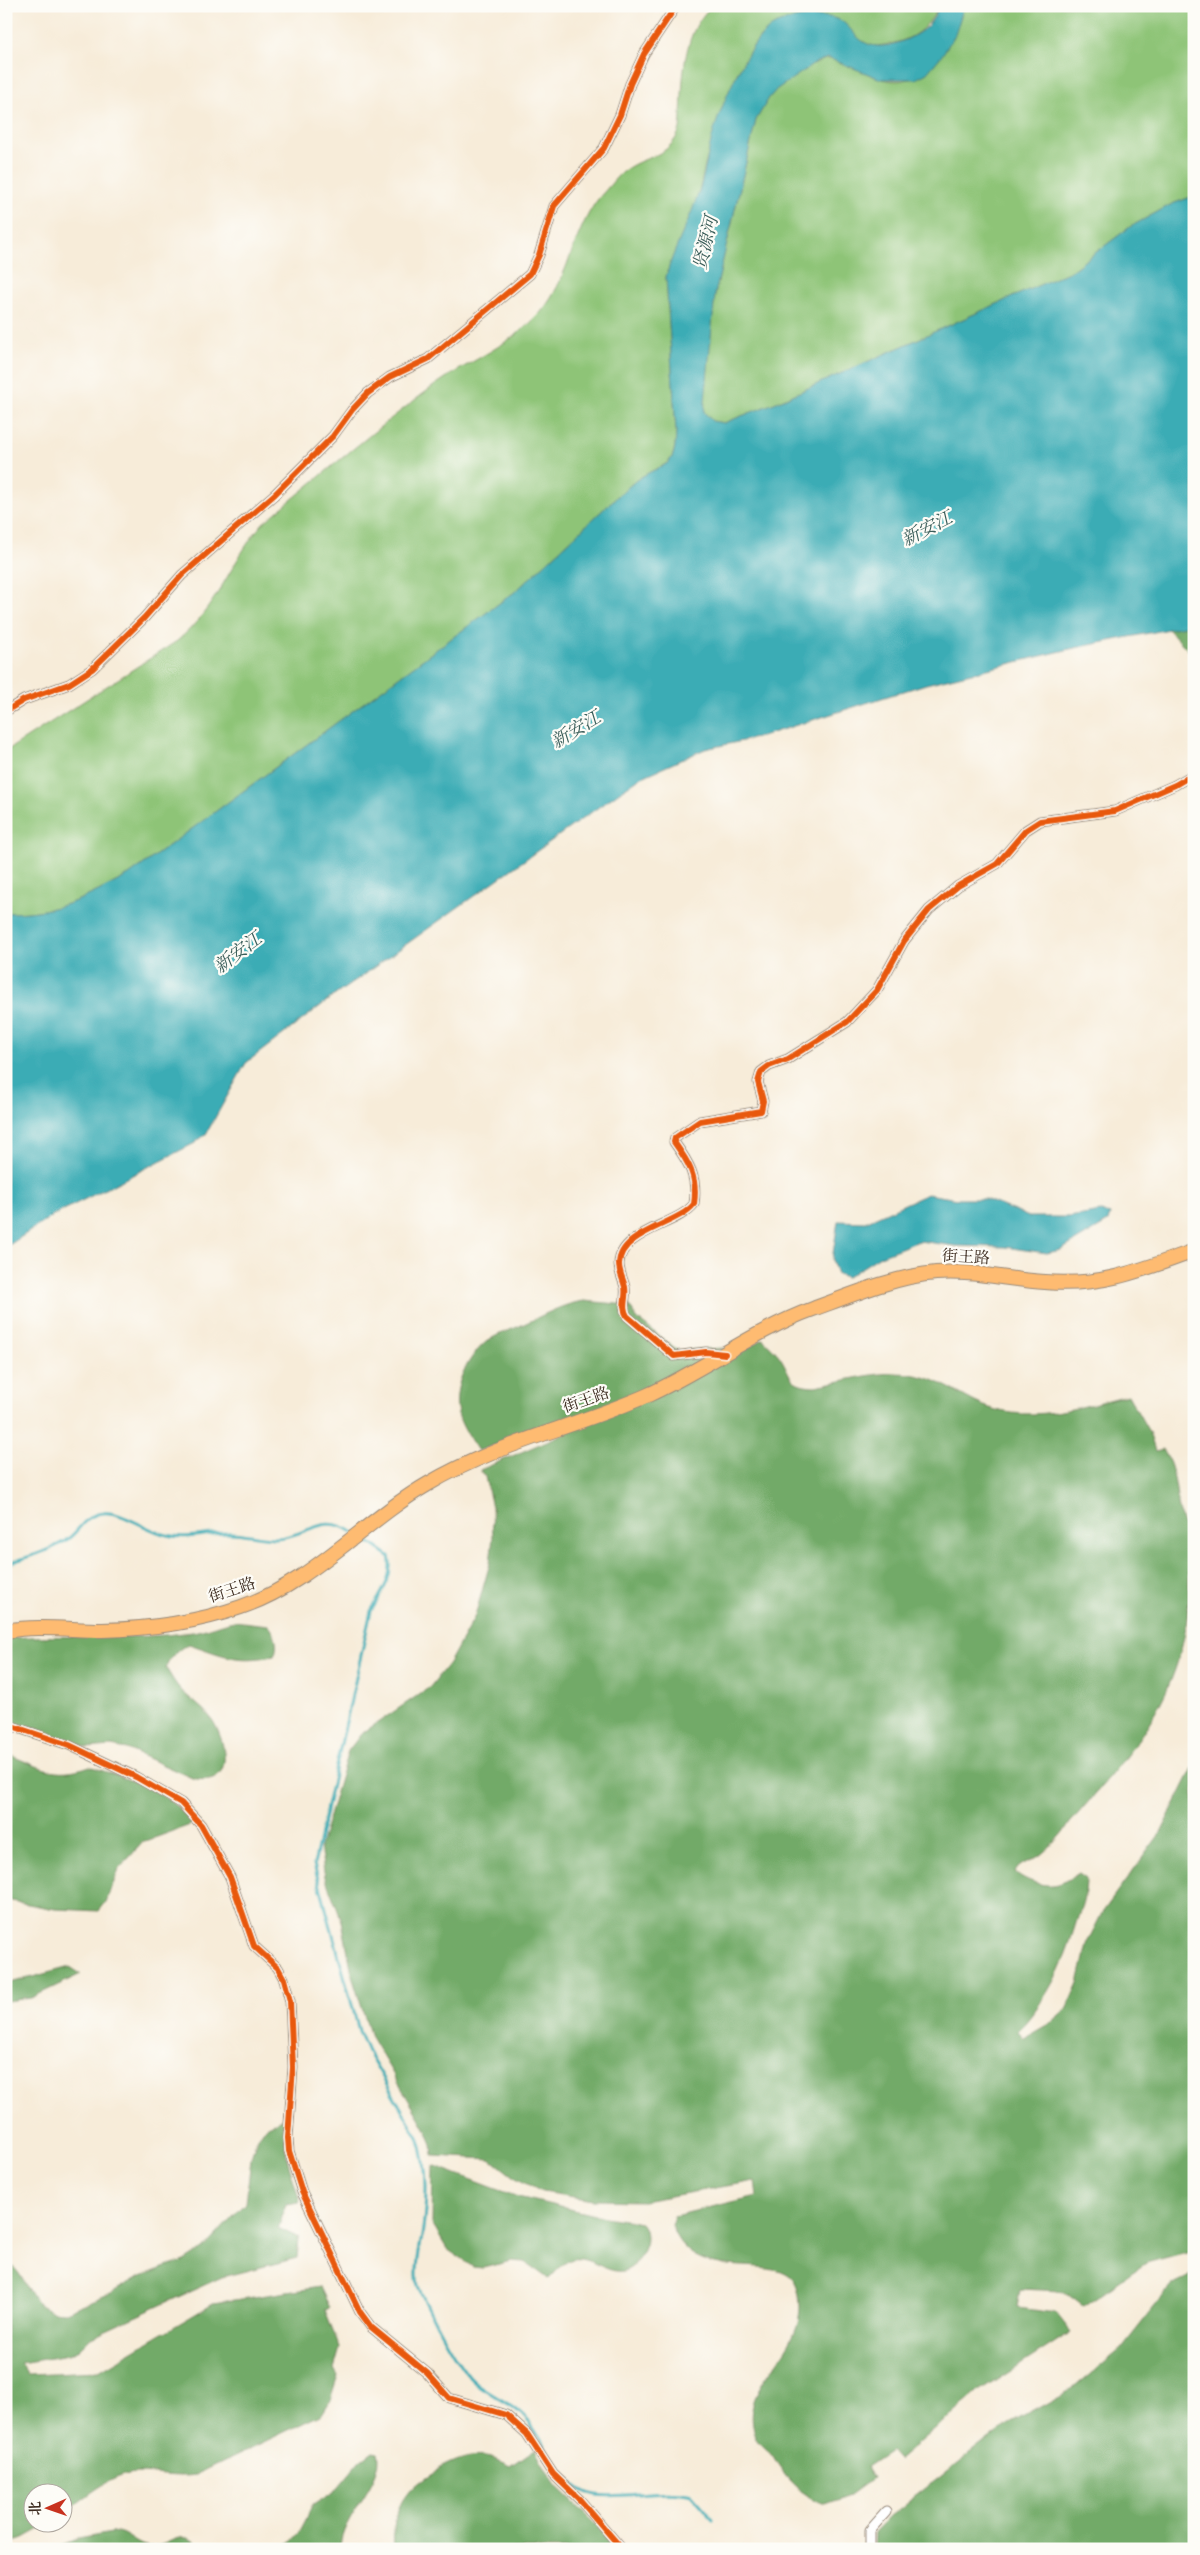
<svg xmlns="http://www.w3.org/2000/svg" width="1200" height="2555" font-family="'IM FELL Double Pica','Noto Serif SC',serif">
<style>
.green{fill:#8ec477;stroke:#64774a}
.forest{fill:#72aa68;stroke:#566a43}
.water{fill:#3bacb5;stroke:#3b6b6a}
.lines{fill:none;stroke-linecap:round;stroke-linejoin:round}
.stream{stroke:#3bacb5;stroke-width:3}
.minor-casing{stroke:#998b7c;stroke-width:11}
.primary-casing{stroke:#998b7c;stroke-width:16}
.minor{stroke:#fff;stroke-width:9}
.primary{stroke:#febb71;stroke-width:14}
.cycleway-casing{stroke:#fdfcf7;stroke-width:9}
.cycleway{stroke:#e8590c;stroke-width:6}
.labels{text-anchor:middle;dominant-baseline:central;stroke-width:4.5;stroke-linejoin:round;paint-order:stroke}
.street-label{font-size:16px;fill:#3b2a1e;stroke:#fdfcf7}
.water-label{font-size:18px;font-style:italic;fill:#3b5e5a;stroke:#fdfcf7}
</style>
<rect width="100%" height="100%" fill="#fdfcf7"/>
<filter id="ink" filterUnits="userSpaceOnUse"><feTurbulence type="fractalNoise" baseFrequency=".02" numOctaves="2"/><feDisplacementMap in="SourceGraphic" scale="10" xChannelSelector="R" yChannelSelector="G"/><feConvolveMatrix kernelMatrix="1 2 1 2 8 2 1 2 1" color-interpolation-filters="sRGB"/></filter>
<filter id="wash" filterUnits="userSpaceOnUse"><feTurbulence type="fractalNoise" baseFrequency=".0096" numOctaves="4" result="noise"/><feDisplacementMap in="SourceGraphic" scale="20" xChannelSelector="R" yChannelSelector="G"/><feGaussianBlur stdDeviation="1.12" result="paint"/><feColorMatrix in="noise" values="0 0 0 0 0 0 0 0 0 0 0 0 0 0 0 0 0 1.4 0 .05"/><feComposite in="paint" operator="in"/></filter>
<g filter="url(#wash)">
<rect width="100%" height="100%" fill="#f7ecd9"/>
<path class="green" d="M 712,6 L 840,6 L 850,8 L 856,6 L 939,6 C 928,28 913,40 889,44 C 883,45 875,47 869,45 C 859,42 850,30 843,22 L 763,34 C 739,59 717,117 709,151 C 704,167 702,183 697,199 C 687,226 674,250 666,277 L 676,431 C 675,468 668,461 641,477 C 634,481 628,488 621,493 L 516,591 L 129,875 C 84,899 59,913 6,913 L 6,751 L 177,641 C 219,606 230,562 263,523 C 320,477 376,428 435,385 C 469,361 513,344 541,312 C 570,278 574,224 604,192 C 609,187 619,173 625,170 C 647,154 669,159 680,129 C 684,88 678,36 712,6 Z
M 964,6 L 1194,6 L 1194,196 L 1172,204 L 1130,227 L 1071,271 L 777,402 L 724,423 L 712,421 L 704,412 L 704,400 L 715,294 L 756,120 C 762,109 768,97 777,89 C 786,81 819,57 830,59 C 846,61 863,73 879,78 C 927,93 953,44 964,6 Z"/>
<path class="forest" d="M 1194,624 L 1194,650 L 1189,651 L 1168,629 Z
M 584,1301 L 629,1305 L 637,1319 L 678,1350 L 724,1348 L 647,1389 L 607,1406 L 478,1451 C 471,1440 462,1428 458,1414 C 452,1388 466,1359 486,1342 C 496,1334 512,1330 524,1324 C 544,1315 562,1304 584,1301 Z
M 763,1339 C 769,1345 776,1351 780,1357 C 792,1375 787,1385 815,1386 C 845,1381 879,1370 909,1374 C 936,1377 953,1391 975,1402 C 1024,1427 1080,1407 1128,1395 L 1149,1432 L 1155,1451 L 1163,1449 C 1176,1470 1175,1491 1180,1514 C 1182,1524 1187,1534 1189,1543 C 1191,1556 1189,1569 1189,1581 C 1190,1688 1136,1747 1070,1823 C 1061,1835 1051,1847 1039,1856 C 1029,1863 1021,1862 1015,1872 C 1025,1881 1048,1889 1061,1883 C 1068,1881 1074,1876 1079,1873 L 1086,1878 C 1086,1895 1081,1908 1076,1923 C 1062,1969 1050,1995 1018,2031 L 1024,2038 L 1052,2022 L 1066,2010 L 1078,1983 L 1088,1941 L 1102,1913 L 1159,1835 L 1194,1766 L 1194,2250 L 1146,2263 L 1083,2306 L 1063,2291 L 1020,2289 L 1017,2308 L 1056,2313 L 1071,2332 L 977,2393 L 898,2460 L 890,2451 L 866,2467 L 873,2478 L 850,2495 L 825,2504 C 801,2495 785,2479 773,2457 C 767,2448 757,2445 754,2434 C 736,2379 813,2354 798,2291 C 787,2242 695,2295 671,2225 L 674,2216 L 757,2196 L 755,2181 L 643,2201 L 593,2200 L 542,2192 L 514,2177 L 491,2159 L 433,2156 L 432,2144 L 424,2126 L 371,2037 L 353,1979 L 342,1921 L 325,1877 L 320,1847 L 348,1751 L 361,1734 L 430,1687 L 449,1663 L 475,1616 L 490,1563 L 493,1537 L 492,1507 L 485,1477 L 480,1470 L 701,1374 Z
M 234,1621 L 268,1625 C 276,1633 279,1646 274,1656 C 236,1663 225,1656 189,1644 C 179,1648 169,1658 166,1668 C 171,1676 175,1684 182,1691 C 192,1701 205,1709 213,1721 C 228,1746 234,1788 192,1778 L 127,1749 L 111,1746 L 87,1748 L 6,1722 L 6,1638 C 68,1634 131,1641 193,1632 C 207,1630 220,1623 234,1621 Z
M 6,1754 C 40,1766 53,1779 90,1766 C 130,1781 166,1788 193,1824 L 143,1842 L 119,1869 L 106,1902 L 99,1911 L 55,1909 L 6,1900 Z
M 70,1967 L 81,1974 L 31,1998 L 6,2001 L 6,1984 Z
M 284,2118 L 287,2158 L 300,2202 L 287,2204 L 278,2228 L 299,2238 L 297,2258 L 222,2277 L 91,2337 L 77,2351 L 69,2355 L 20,2363 L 28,2374 L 99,2371 L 214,2303 L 320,2287 L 330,2308 L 325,2310 L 340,2348 L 334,2369 L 338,2376 L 330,2401 L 322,2414 L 195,2475 C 175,2478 157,2473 137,2473 C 110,2474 84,2499 63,2514 L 62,2492 L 32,2492 L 32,2522 L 51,2523 L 24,2538 L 6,2543 L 6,2262 C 31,2274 23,2312 65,2312 L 111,2293 L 141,2276 L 184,2261 L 203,2249 L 246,2203 L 251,2158 L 256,2141 L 265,2127 Z
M 433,2165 L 518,2197 L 599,2216 L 641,2223 C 646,2228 647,2238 645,2245 C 626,2297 598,2255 573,2259 C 564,2261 556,2272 549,2279 L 525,2262 L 511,2261 L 483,2268 L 473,2267 L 447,2249 L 432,2224 Z
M 1194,2275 L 1194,2549 L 873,2549 L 874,2532 L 890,2516 L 1004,2427 L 1076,2387 L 1121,2349 L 1171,2286 Z
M 535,2449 L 554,2484 L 597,2525 L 614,2549 L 394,2549 C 391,2507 405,2487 441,2468 C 468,2454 483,2452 511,2466 Z
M 373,2451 L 378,2452 C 386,2480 340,2517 340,2549 L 284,2549 L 299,2532 L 313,2505 L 335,2491 L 361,2460 Z
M 117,2532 C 128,2534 134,2543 145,2546 C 168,2552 180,2522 202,2549 L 51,2549 L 78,2539 Z"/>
<path class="water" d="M 939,6 L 964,6 L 955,35 L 942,55 L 927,73 L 916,79 L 881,79 L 828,58 L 817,62 L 777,89 L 769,98 L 756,120 L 715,294 L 704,412 L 712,421 L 724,423 L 777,402 L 1071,271 L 1130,227 L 1172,204 L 1194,196 L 1194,624 L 1070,649 L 926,684 L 756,738 L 705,749 L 638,779 L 331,998 L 246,1063 L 206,1134 L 195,1143 L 54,1215 L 6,1247 L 6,913 C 59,913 84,899 129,875 L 516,591 L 621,493 C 628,488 634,481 641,477 C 668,461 675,469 676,431 L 666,277 C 673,250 687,226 696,200 C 705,177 707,153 714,130 C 723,102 748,41 773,26 C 790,17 826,11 843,22 C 852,29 857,40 868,44 C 884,51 913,39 925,28 C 932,22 936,14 939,6 Z
M 927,1194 L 958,1199 L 985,1199 L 1029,1217 L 1069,1217 L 1101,1212 L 1110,1214 L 1108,1222 L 1061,1250 L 1047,1253 L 1004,1247 L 956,1246 L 919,1241 L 880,1256 L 847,1277 L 837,1274 L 832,1260 L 838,1221 L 865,1222 Z"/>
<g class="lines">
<path class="stream" d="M 360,1536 L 389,1556 C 394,1577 381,1594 371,1611 L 314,1864 L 359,2031 L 368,2052 L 418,2137 C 429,2169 427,2203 422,2236 C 419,2252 415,2270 418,2286 C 431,2315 447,2347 466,2373 C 482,2395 511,2399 528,2421 C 547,2444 562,2490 596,2495 C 626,2499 661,2487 692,2495 L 713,2519
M 6,1567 L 9,1563 C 28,1557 47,1552 65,1541 C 80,1532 83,1515 103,1513 C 122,1511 147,1531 167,1535 C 188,1540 206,1533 227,1533 C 243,1532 259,1538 276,1538 C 308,1537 322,1511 354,1533"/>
</g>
</g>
<g filter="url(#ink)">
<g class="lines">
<defs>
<path id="minor" d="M 6,711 L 24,700 L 69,684 L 92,669 L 144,618 L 182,575 L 275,494 L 333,436 L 352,410 L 368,393 L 390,377 L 428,359 L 530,274 L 539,255 L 554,206 L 604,148 L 620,115 L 630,84 L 644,54 L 676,6
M 725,1354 L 706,1352 L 674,1356 L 627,1316 C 621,1306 627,1298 625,1287 C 623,1279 619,1272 619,1264 C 620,1231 678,1225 694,1204 C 698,1177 689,1163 674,1142 L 675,1138 L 700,1121 L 761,1111 L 763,1101 L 758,1082 L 761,1072 L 769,1066 L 788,1059 L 847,1022 L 877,990 L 904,941 L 929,910 L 958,886 L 997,864 L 1026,830 L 1040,821 L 1115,811 L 1175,785 L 1194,774
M 6,1724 L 69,1745 L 136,1777 L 181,1803 L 201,1825 L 230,1877 L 254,1946 L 278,1968 L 284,1979 L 290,2001 L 293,2067 L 288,2138 L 289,2151 L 302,2192 L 360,2312 L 371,2327 L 427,2373 L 449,2398 L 506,2415 L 527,2434 L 553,2474 L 580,2500 L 622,2549
M 870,2549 L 870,2530 L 886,2512"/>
<path id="primary" d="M 6,1631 C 38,1625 70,1630 102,1630 C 148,1629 198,1622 241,1607 C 312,1583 364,1521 428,1484 C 497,1443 576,1427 648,1395 C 705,1369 755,1330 813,1309 C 851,1295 897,1276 936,1273 C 973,1270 1008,1280 1045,1282 C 1101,1287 1142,1270 1194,1251"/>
</defs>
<use href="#minor" class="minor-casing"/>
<use href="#primary" class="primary-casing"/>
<use href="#minor" class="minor"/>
<use href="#primary" class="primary"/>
<defs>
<path id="cycleway" d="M 6,711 L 24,700 L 69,684 L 92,669 L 144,618 L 182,575 L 275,494 L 333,436 L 352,410 L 368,393 L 390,377 L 428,359 L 530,274 L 539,255 L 554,206 L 604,148 L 620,115 L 630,84 L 644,54 L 676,6
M 725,1354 L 706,1352 L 674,1356 L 627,1316 C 621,1306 627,1298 625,1287 C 623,1279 619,1272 619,1264 C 620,1231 678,1225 694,1204 C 698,1177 689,1163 674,1142 L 675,1138 L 700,1121 L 761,1111 L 763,1101 L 758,1082 L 761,1072 L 769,1066 L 788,1059 L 847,1022 L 877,990 L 904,941 L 929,910 L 958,886 L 997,864 L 1026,830 L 1040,821 L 1115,811 L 1175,785 L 1194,774
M 6,1724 L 69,1745 L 136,1777 L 181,1803 L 201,1825 L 230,1877 L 254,1946 L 278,1968 L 284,1979 L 290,2001 L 293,2067 L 288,2138 L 289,2151 L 302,2192 L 360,2312 L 371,2327 L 427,2373 L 449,2398 L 506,2415 L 527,2434 L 553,2474 L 580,2500 L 622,2549"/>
</defs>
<use href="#cycleway" class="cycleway-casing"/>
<use href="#cycleway" class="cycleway"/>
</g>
</g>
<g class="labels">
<g class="street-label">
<text transform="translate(966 1257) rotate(3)">街王路</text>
<text transform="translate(586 1400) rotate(-19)">街王路</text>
<text transform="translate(232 1590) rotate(-18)">街王路</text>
</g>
<g class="water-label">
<text transform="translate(706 243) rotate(-77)">贤源河</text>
<text transform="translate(927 529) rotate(-27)">新安江</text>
<text transform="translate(576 730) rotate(-31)">新安江</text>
<text transform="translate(238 953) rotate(-37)">新安江</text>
</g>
</g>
<rect width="1200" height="2555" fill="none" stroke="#fdfcf7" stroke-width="25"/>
<g transform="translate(48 2508) rotate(268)"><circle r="24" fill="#fdfcf7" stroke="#afa8a0"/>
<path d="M0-4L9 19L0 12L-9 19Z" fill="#c8321e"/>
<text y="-8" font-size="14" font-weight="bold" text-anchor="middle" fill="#3b2a1e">北</text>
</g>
</svg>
